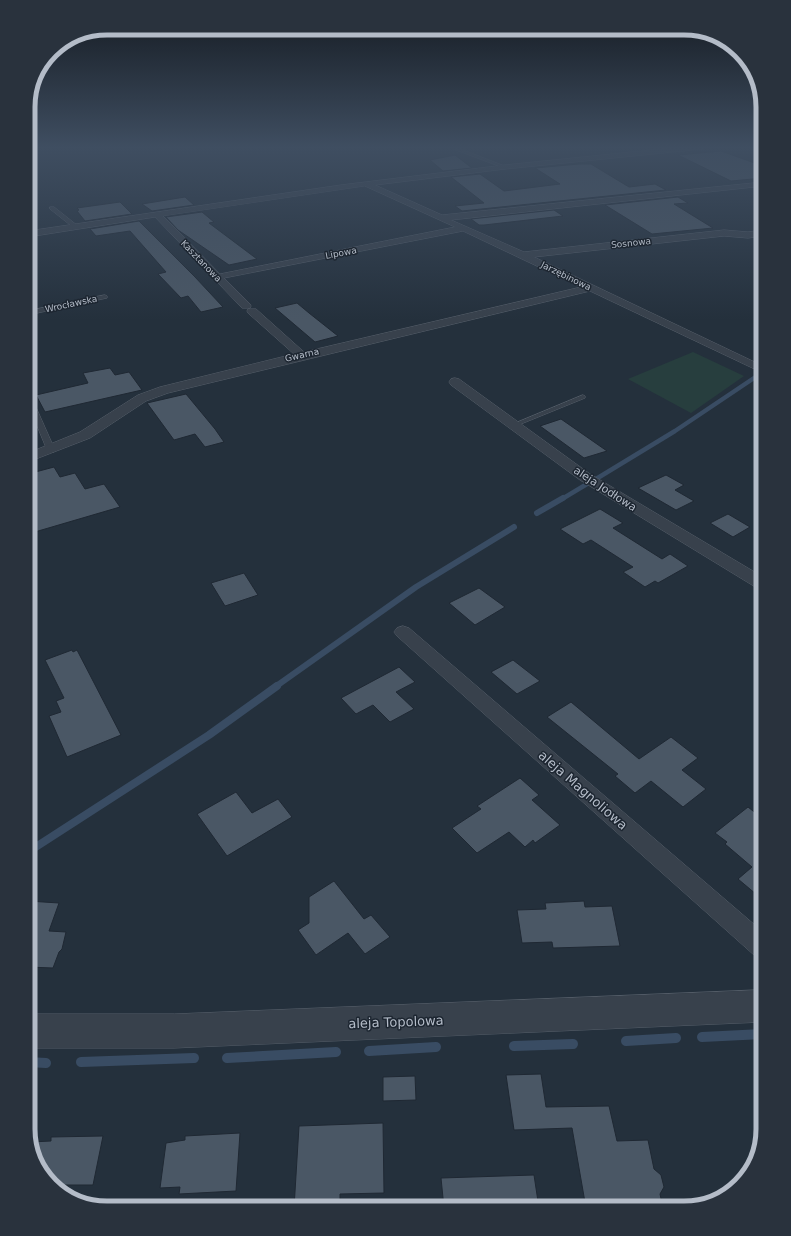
<svg xmlns="http://www.w3.org/2000/svg" width="791" height="1236" font-family="'DejaVu Sans',sans-serif">
<style>
.green{fill:#273e3e}
.lines{fill:none;stroke-linecap:round;stroke-linejoin:round}
.stream-far3{stroke:#394c63;stroke-width:4.5}
.stream-far2{stroke:#394c63;stroke-width:6}
.stream-far1{stroke:#394c63;stroke-width:8}
.stream{stroke:#394c63;stroke-width:10}
.building{fill:#4a5765;stroke:#1f2833}
.service-casing{stroke:#565f6a;stroke-width:1}
.minor-casing{stroke:#565f6a;stroke-width:1}
.tertiary-casing{stroke:#565f6a;stroke-width:1}
.service{fill:#38414c;fill-rule:evenodd}
.minor{fill:#38414c;fill-rule:evenodd}
.tertiary{fill:#38414c;fill-rule:evenodd}
.labels{text-anchor:middle;dominant-baseline:central;stroke-width:3;stroke-linejoin:round;paint-order:stroke}
.far-street-label{font-size:9px;fill:#b4bcc8;stroke:#1d2631}
.street-label{font-size:11px;fill:#b4bcc8;stroke:#1d2631}
.near-street-label{font-size:13px;fill:#b4bcc8;stroke:#1d2631}
.rim{fill:none;stroke:#b4bcc8;stroke-width:5}
</style>
<rect width="100%" height="100%" fill="#24303c"/>
<path class="green" d="M 693,352 L 744,376 L 691,413 L 628,379 Z"/>
<g class="lines">
<path class="stream-far3" d="M 596,479 L 675,431 L 760,374
M 562,499 L 587,484"/>
<path class="stream-far2" d="M 537,513 L 563,498
M 275,687 L 416,587 L 514,527"/>
<path class="stream-far1" d="M 28,852 L 209,735 L 277,686"/>
<path class="stream" d="M 702,1037 L 763,1034
M 626,1041 L 676,1038
M 514,1046 L 573,1044
M 369,1051 L 436,1047
M 227,1058 L 336,1052
M 28,1062 L 46,1063
M 81,1062 L 194,1058"/>
</g>
<path class="building" d="M 721,151 L 763,166 L 763,178 L 731,181 L 678,155 Z
M 455,155 L 472,168 L 443,171 L 430,160 Z
M 579,164 L 591,164 L 629,187 L 655,184 L 666,190 L 462,211 L 455,206 L 484,203 L 451,177 L 480,174 L 504,191 L 560,184 L 535,168 Z
M 185,197 L 194,205 L 152,211 L 142,204 Z
M 678,197 L 688,203 L 674,204 L 713,228 L 652,234 L 605,205 Z
M 120,202 L 132,214 L 85,221 L 77,211 L 79,210 L 77,208 Z
M 554,210 L 563,216 L 484,225 L 479,225 L 471,219 Z
M 202,212 L 214,222 L 209,223 L 257,259 L 229,265 L 178,230 L 166,217 Z
M 139,221 L 195,277 L 223,307 L 201,312 L 188,296 L 181,298 L 158,274 L 166,272 L 130,231 L 96,236 L 90,229 Z
M 297,303 L 309,313 L 338,336 L 315,342 L 275,308 Z
M 110,368 L 115,375 L 129,372 L 142,390 L 45,412 L 36,395 L 88,383 L 83,373 Z
M 186,394 L 215,429 L 224,442 L 205,447 L 195,434 L 174,440 L 147,403 Z
M 561,419 L 607,451 L 584,458 L 540,426 Z
M 54,467 L 60,477 L 75,473 L 85,489 L 104,484 L 120,507 L 28,534 L 28,474 Z
M 666,475 L 684,485 L 675,490 L 694,501 L 676,510 L 638,488 Z
M 600,509 L 623,523 L 613,528 L 662,559 L 670,554 L 688,566 L 658,583 L 655,581 L 645,587 L 623,572 L 633,567 L 591,540 L 583,544 L 560,529 Z
M 728,514 L 750,527 L 733,537 L 710,523 Z
M 244,573 L 258,595 L 225,606 L 211,583 Z
M 479,588 L 505,607 L 475,625 L 449,603 Z
M 72,650 L 73,652 L 77,650 L 121,735 L 67,757 L 49,716 L 61,712 L 56,701 L 64,698 L 45,660 Z
M 513,660 L 540,681 L 517,694 L 491,672 Z
M 399,667 L 415,682 L 396,692 L 414,709 L 390,722 L 373,705 L 356,714 L 341,698 Z
M 571,702 L 639,759 L 671,737 L 698,758 L 682,770 L 706,789 L 683,807 L 651,781 L 635,793 L 615,776 L 618,774 L 547,717 Z
M 520,778 L 539,795 L 532,800 L 560,825 L 535,843 L 533,840 L 525,847 L 509,832 L 477,853 L 452,828 L 481,809 L 477,806 Z
M 236,792 L 252,813 L 278,799 L 292,817 L 227,856 L 197,814 Z
M 748,807 L 763,819 L 763,900 L 738,879 L 752,867 L 725,844 L 727,842 L 715,833 Z
M 334,881 L 364,919 L 371,915 L 390,937 L 365,954 L 348,933 L 316,955 L 298,930 L 309,923 L 309,897 Z
M 28,901 L 59,903 L 49,931 L 66,932 L 62,949 L 59,952 L 53,968 L 28,967 Z
M 584,901 L 585,907 L 612,906 L 620,946 L 553,948 L 552,942 L 522,943 L 517,910 L 546,909 L 545,903 Z
M 541,1074 L 546,1107 L 609,1106 L 617,1141 L 648,1140 L 654,1169 L 661,1175 L 664,1187 L 660,1194 L 663,1208 L 586,1208 L 572,1128 L 514,1130 L 506,1075 Z
M 415,1076 L 416,1100 L 383,1101 L 383,1077 Z
M 383,1123 L 384,1193 L 340,1194 L 340,1208 L 294,1208 L 299,1126 Z
M 240,1133 L 236,1191 L 179,1194 L 180,1187 L 160,1188 L 166,1143 L 185,1140 L 185,1136 Z
M 103,1136 L 93,1185 L 55,1185 L 36,1164 L 31,1142 L 51,1141 L 51,1137 Z
M 534,1175 L 539,1208 L 444,1208 L 441,1178 Z"/>
<g class="lines">
<defs>
<path id="service" d="M 456,148 L 458,148 L 507,167 L 504,168 L 456,150 Z
M 50,207 L 54,207 L 78,226 L 78,228 L 74,228 L 50,209 Z
M 105,295 L 107,296 L 107,298 L 28,315 L 28,311 Z
M 28,394 L 31,396 L 55,450 L 54,452 L 48,452 L 47,450 L 28,404 Z
M 583,395 L 585,396 L 585,398 L 516,426 L 512,426 L 511,425 Z"/>
<path id="minor" d="M 681,147 L 705,147 L 702,149 L 505,169 L 375,185 L 442,215 L 763,182 L 763,186 L 451,220 L 524,252 L 724,230 L 748,232 L 763,230 L 763,236 L 748,238 L 724,236 L 534,257 L 763,366 L 763,373 L 590,291 L 168,393 L 146,401 L 90,438 L 28,462 L 28,453 L 80,432 L 138,395 L 160,387 L 294,354 L 248,313 L 247,311 L 248,309 L 256,309 L 304,352 L 581,287 L 463,231 L 224,278 L 250,304 L 251,306 L 250,308 L 242,308 L 155,217 L 28,237 L 28,231 L 341,185 L 505,165 ZM 365,186 L 455,227 L 220,274 L 163,216 Z
M 455,378 L 459,379 L 590,474 L 763,577 L 763,589 L 757,588 L 580,480 L 451,385 L 449,382 L 451,379 Z
M 403,626 L 409,628 L 763,932 L 763,958 L 754,955 L 397,636 L 394,632 L 397,628 Z"/>
<path id="tertiary" d="M 763,990 L 763,1022 L 174,1048 L 28,1048 L 28,1014 L 174,1014 Z"/>
</defs>
<use href="#service" class="service-casing"/>
<use href="#minor" class="minor-casing"/>
<use href="#tertiary" class="tertiary-casing"/>
<use href="#service" class="service"/>
<use href="#minor" class="minor"/>
<use href="#tertiary" class="tertiary"/>
</g>
<linearGradient id="sky" x2="0" y2="1"><stop stop-color="#141a21"/><stop offset="0.46" stop-color="#3f4e61"/><stop offset="1" stop-color="#3f4e61" stop-opacity="0"/></linearGradient>
<rect width="791" height="320" fill="url(#sky)"/>
<g class="labels">
<g class="far-street-label">
<text transform="translate(631 243) rotate(-6)">Sosnowa</text>
<text transform="translate(341 253) rotate(-11)">Lipowa</text>
<text transform="translate(201 261) rotate(46)">Kasztanowa</text>
<text transform="translate(566 276) rotate(26)">Jarzębinowa</text>
<text transform="translate(71 304) rotate(-12)">Wrocławska</text>
<text transform="translate(302 355) rotate(-13)">Gwarna</text>
</g>
<g class="street-label">
<text transform="translate(605 489) rotate(33)">aleja Jodłowa</text>
</g>
<g class="near-street-label">
<text transform="translate(583 790) rotate(41)">aleja Magnoliowa</text>
<text transform="translate(396 1022) rotate(-2)">aleja Topolowa</text>
</g>
</g>
<path d="M0 0H791V1236H0ZM107 35H684A72 72 0 0 1 756 107V1129A72 72 0 0 1 684 1201H107A72 72 0 0 1 35 1129V107A72 72 0 0 1 107 35Z" fill="#29323d" fill-rule="evenodd"/>
<path class="rim" d="M107 35H684A72 72 0 0 1 756 107V1129A72 72 0 0 1 684 1201H107A72 72 0 0 1 35 1129V107A72 72 0 0 1 107 35Z"/>
</svg>
